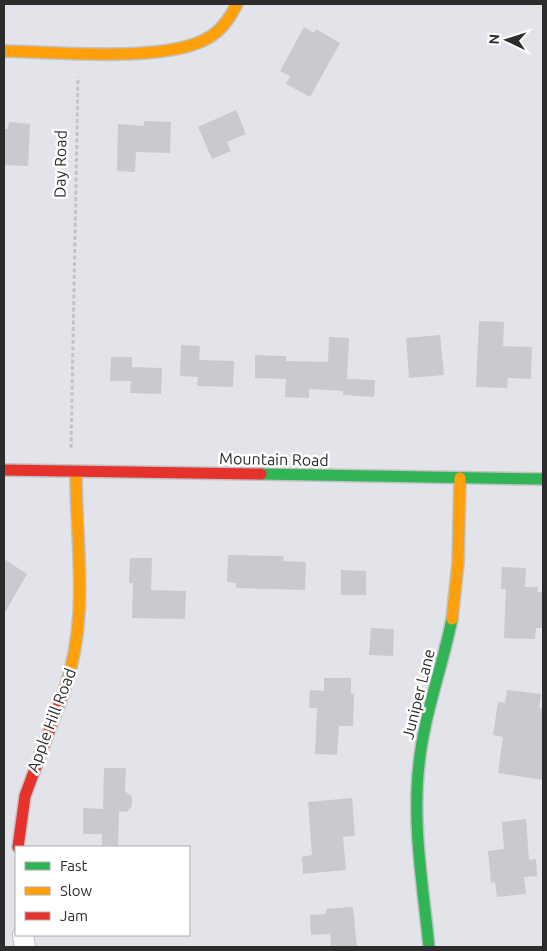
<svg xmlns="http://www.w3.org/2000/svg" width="547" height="951" font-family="Ubuntu,sans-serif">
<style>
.building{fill:#c9cacf}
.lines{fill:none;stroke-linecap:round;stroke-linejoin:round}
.street-casing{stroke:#c0c1c2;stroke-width:22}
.fast-casing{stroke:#c0c1c2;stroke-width:14}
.slow-casing{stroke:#c0c1c2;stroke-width:14}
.jam-casing{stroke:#c0c1c2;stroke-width:14}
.path{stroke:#c3c4c4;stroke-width:3;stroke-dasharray:4 2.5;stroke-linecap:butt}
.street{stroke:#fbfbfc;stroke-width:20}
.fast{stroke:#30b455;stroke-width:11}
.slow{stroke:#ff9f0a;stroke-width:11}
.jam{stroke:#e5322d;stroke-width:11}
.labels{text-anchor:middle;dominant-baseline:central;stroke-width:5;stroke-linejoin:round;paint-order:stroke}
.street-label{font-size:16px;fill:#2c2c2c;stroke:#fff}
</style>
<rect width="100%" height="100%" fill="#e2e4ea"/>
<path class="building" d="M 304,27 L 314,33 L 316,29 L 340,43 L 310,97 L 286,84 L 290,76 L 280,71 Z
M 236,110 L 246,134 L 227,142 L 231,151 L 212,159 L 198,127 Z
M 144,121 L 171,122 L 170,153 L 136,152 L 135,172 L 117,171 L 118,124 L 144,126 Z
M 9,122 L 30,124 L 28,166 L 4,165 L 4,129 L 8,129 Z
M 479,321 L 504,322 L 503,346 L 532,347 L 531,379 L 508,378 L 507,388 L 476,387 Z
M 440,335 L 444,375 L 409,378 L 406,338 Z
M 329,337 L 349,338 L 347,379 L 375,380 L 374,397 L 343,395 L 343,391 L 309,389 L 309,398 L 285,397 L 286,379 L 255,378 L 255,355 L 286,356 L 286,361 L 328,362 Z
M 181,345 L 200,346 L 199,360 L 234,361 L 233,387 L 197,386 L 198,377 L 180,376 Z
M 111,357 L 132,357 L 132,367 L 162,368 L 161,394 L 130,393 L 131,381 L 110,381 Z
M 228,555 L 284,556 L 283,561 L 306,562 L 305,590 L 236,588 L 236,583 L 227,582 Z
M 130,558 L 152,558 L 151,590 L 186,591 L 185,619 L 132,618 L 133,583 L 129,583 Z
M 4,559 L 27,574 L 4,614 Z
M 502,567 L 526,568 L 525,587 L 538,587 L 537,592 L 543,592 L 543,628 L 536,628 L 535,639 L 504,638 L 506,589 L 501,589 Z
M 341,570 L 366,571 L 366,595 L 341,595 Z
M 371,628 L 394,629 L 393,656 L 369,655 Z
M 324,678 L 351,678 L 351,694 L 354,694 L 353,726 L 339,726 L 337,755 L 315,754 L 317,708 L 309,708 L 310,690 L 324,691 Z
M 507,690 L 541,694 L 539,708 L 543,709 L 543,780 L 498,773 L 503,737 L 493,735 L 498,702 L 505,703 Z
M 104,768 L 126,768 L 125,791 L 132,797 L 132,806 L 127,812 L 119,811 L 118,846 L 102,845 L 102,834 L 83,834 L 83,808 L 103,809 Z
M 352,798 L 355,836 L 343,837 L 346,870 L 303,874 L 302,857 L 312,855 L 308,802 Z
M 526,819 L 529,860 L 536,859 L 537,876 L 524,877 L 526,894 L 497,897 L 495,882 L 491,883 L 488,851 L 504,849 L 502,822 Z
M 353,907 L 357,947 L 331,947 L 330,934 L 311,935 L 310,915 L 326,914 L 326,909 Z"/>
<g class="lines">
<defs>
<path id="street" d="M 23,935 L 25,947"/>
<path id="fast" d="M 261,474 L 543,479
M 429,947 C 423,886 412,825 419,764 C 424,715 442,668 452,619"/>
<path id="slow" d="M 4,51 C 55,52 166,63 208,38 C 221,31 230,18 237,4
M 452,619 L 458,563 L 460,478
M 64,691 C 90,617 76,548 76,472"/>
<path id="jam" d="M 4,470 L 261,474
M 18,847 L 25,796 L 64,691"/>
</defs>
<use href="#street" class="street-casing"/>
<use href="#fast" class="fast-casing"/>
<use href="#slow" class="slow-casing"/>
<use href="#jam" class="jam-casing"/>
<path class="path" d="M 71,448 L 78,77"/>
<use href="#street" class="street"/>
<use href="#fast" class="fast"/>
<use href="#slow" class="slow"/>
<use href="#jam" class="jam"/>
</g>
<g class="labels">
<g class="street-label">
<text transform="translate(60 164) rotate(-89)">Day Road</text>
<text transform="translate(274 459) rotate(1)">Mountain Road</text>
<text transform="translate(418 694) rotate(-76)">Juniper Lane</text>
<text transform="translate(51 720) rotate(-69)">Apple Hill Road</text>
</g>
</g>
<rect width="547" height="951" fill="none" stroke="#2c2c2c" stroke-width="10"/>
<rect x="15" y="846" width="175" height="90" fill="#ffffff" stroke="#ababab"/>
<rect x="25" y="862" width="25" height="8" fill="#30b455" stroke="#ababab"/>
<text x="60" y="871" font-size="15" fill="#2c2c2c">Fast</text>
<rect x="25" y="887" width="25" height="8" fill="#ff9f0a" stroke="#ababab"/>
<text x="60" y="896" font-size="15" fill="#2c2c2c">Slow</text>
<rect x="25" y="912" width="25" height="8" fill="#e5322d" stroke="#ababab"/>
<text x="60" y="921" font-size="15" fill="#2c2c2c">Jam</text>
<g transform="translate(507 40) rotate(274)" stroke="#ffffff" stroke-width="4" paint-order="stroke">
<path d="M0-4L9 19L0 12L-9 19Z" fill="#2c2c2c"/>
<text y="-8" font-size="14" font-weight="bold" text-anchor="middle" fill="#2c2c2c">N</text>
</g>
</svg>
